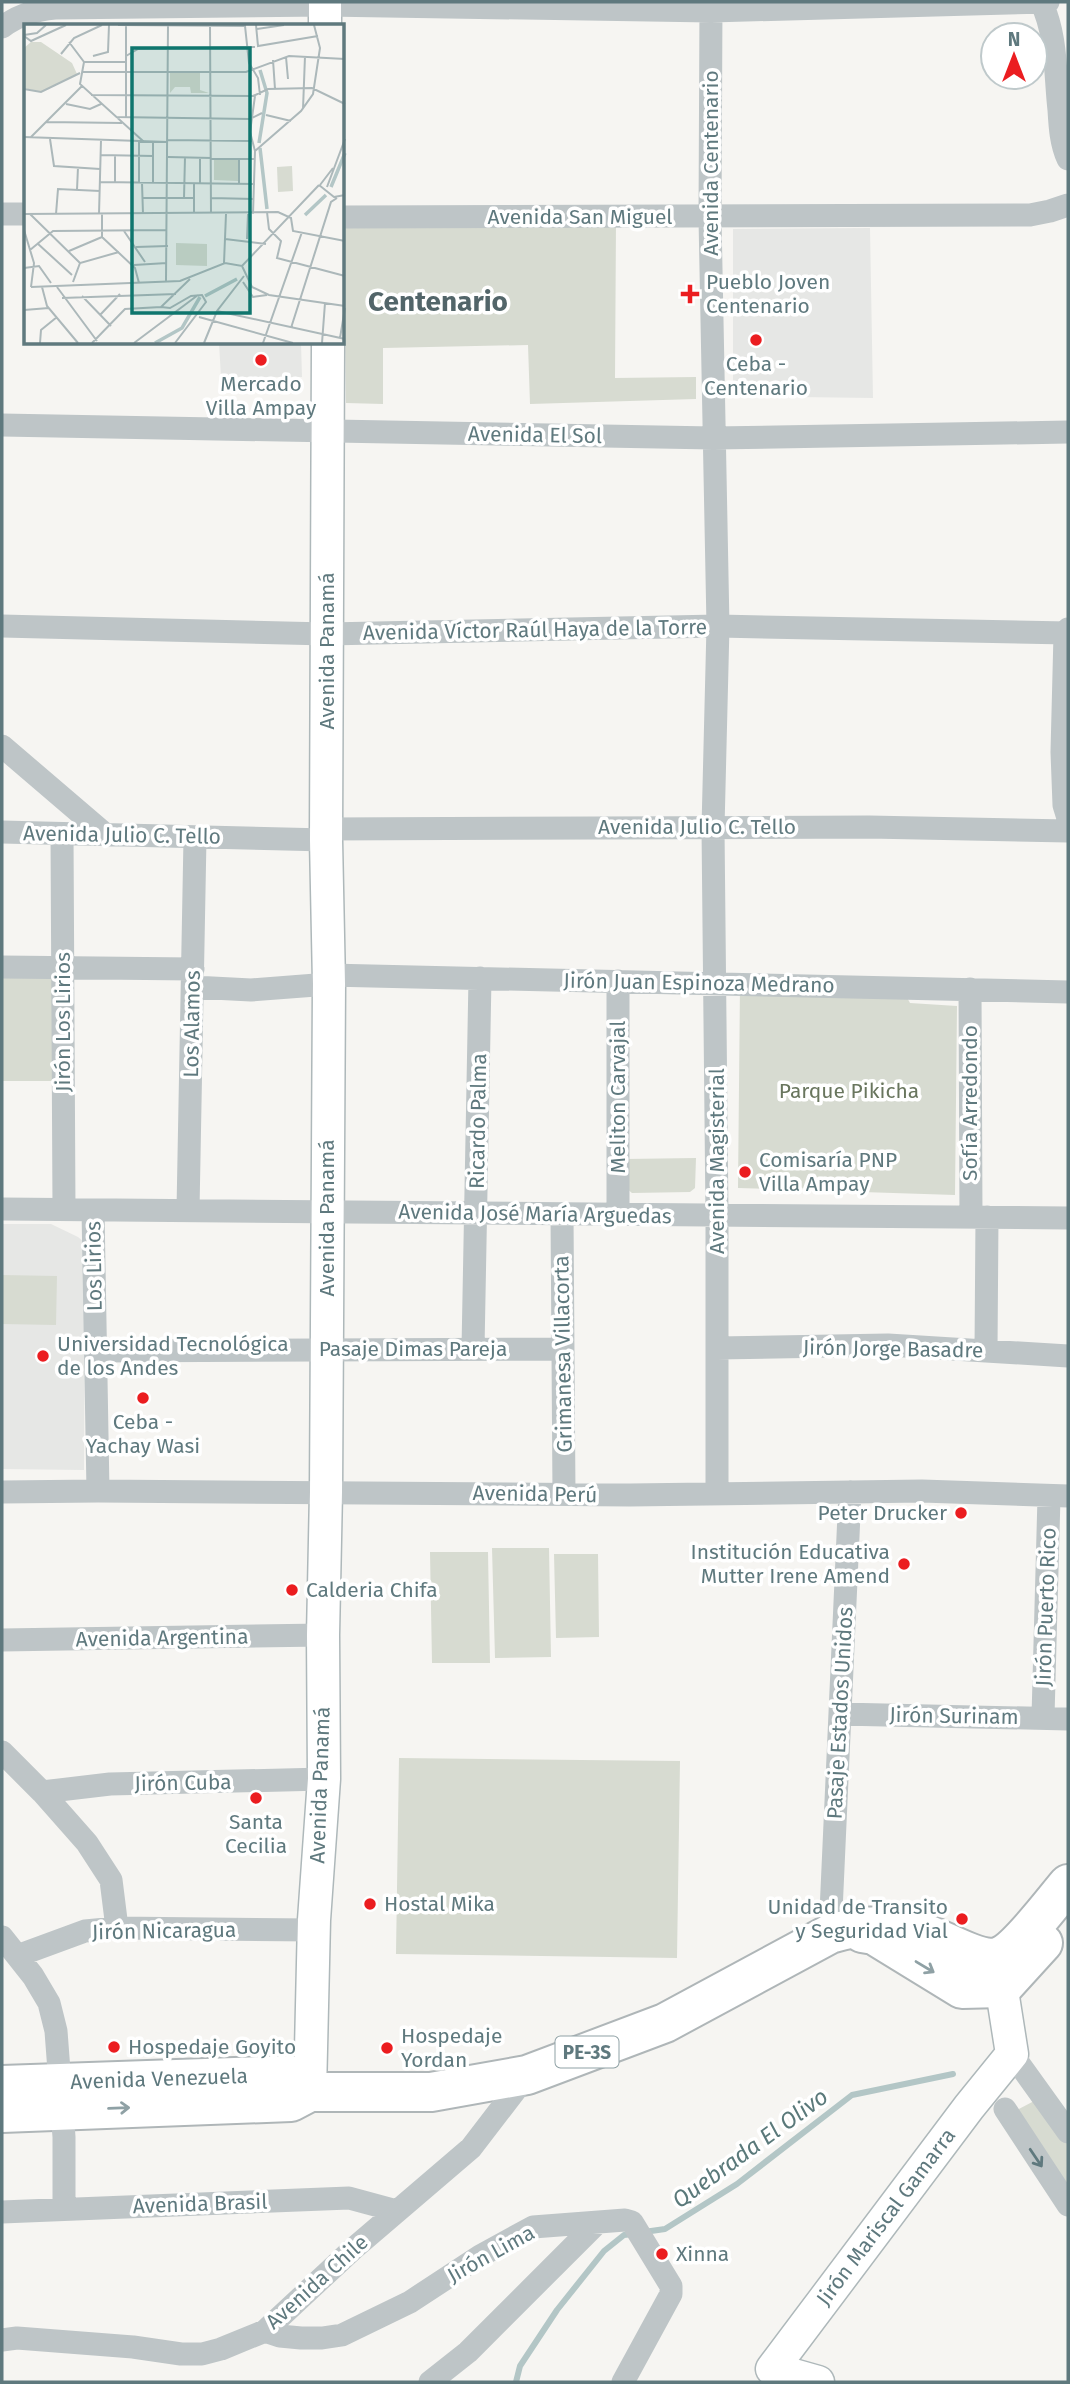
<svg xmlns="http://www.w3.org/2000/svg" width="1070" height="2384" font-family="'Fira Sans',sans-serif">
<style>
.built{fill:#e6e7e5}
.green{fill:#d7dbd1}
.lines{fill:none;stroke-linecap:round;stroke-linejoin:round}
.stream{stroke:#b3c6c6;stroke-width:6}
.secondary-casing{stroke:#aeb8ba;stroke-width:35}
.highway-casing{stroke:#afb6b8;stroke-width:42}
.street{stroke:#bec5c7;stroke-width:23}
.secondary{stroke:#fff;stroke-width:32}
.highway{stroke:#fff;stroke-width:38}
.oneway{stroke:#8fa1a5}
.oneway2{stroke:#5f797e}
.poi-dot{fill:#eb1d20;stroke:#fff;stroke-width:2.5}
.labels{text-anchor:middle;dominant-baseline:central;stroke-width:7;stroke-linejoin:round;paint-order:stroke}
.shield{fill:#fff;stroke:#8fa1a5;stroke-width:2}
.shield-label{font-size:19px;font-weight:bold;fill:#5f797e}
.street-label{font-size:21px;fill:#5f797e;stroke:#fff}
.poi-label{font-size:21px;fill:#5f797e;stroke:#fff;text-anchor:start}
.park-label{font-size:21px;fill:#69765e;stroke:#fff}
.water-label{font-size:23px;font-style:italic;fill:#5a797a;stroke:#fff}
.district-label{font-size:28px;font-weight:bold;fill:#526569;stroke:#fff}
.inset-river{fill:none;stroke:#b3c6c6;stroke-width:3.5}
.inset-road{fill:none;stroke:#acb8ba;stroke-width:2}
.view{fill:#0f766e;fill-opacity:0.15;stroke:#0f766e;stroke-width:3.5}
.inset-edge{fill:none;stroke:#5f797e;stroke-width:3.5}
</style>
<rect width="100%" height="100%" fill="#f6f5f2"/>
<path class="built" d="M 870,228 L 873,398 L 733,396 L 733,229 Z
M 219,343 L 301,343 L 302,377 L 221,377 Z
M 2,1224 L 51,1224 L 78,1237 L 85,1243 L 84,1470 L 2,1469 Z"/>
<path class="green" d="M 616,223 L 615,378 L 696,377 L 696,399 L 530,404 L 528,345 L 383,348 L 383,404 L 346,403 L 344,226 Z
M 58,977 L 53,1081 L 2,1081 L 2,978 Z
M 740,985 L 904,992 L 910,1003 L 957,1006 L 955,1195 L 738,1188 Z
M 696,1158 L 695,1188 L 690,1192 L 632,1193 L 626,1188 L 625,1159 Z
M 2,1275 L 57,1276 L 56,1325 L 2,1324 Z
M 492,1548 L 549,1548 L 551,1657 L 495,1658 Z
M 430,1552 L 488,1552 L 490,1663 L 432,1663 Z
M 554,1554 L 598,1554 L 599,1637 L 556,1638 Z
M 399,1758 L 680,1761 L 677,1958 L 396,1954 Z
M 1036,2100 L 1068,2145 L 1068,2188 L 1015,2111 Z"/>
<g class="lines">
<path class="stream" d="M 644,2232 L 665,2229 L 737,2184 L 852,2095 L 953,2074
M 516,2382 L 520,2366 L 557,2310 L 604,2251 L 624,2235 L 633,2234"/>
<defs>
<path id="secondary" d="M 325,2 L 325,26
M 310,2092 L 314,1920 L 324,1779 L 323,1635 L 326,1492 L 329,984 L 326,840 L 328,343
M 818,2382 L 772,2369 L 969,2107 L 1012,2054 L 998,1965"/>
<path id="highway" d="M 862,1933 L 874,1935 L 962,1989 L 1002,1988 L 1043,1943
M 2,2085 L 290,2075 L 310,2092
M 2,2113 L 291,2102 L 310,2092 L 431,2092 L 527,2075 L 665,2023 L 830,1934 C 858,1925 893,1923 921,1932 C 940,1937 978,1962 997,1957 C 1016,1952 1054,1900 1068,1884"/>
</defs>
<use href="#secondary" class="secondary-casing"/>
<use href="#highway" class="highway-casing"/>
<path class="street" d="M 711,2 L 710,218 L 718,626 L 713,828 L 717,1215 L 717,1494
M 1041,2 C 1057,34 1055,75 1059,110 C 1060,127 1061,144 1068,159
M 2,27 C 19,15 34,10 55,8 L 325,5 L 711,11 L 1048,2
M 2,214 L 26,214
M 343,217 L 1030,215 L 1050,211 L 1068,205
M 2,425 L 713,438 L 1068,432
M 2,626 L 327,634 L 718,626 L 1068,633
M 1068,629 L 1065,634 L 1062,752 L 1064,805 L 1068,818
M 2,746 L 106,835
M 326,829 L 869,827 L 1068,831
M 2,832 L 326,840
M 62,834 L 64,1209
M 2,967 L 193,969
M 329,975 L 1068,992
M 193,987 L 251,990 L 329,984
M 970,989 L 971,1217
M 2,1209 L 1068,1218
M 93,1210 L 98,1491
M 188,1210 L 195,838
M 562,1214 L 564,1494
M 618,1214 L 618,981
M 717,1348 L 888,1345 L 1068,1356
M 473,1349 L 480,978
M 96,1351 L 562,1349
M 986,1351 L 987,1217
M 2,1492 L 98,1491 L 630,1495 L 922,1491 L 1068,1496
M 2,1640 L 323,1635
M 840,1714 L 1068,1719
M 1043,1717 L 1049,1497
M 2,1752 L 42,1792 L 87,1843 L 111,1880 L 117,1928
M 42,1792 L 110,1784 L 324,1779
M 830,1934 L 850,1492
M 2,1937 L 33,1976 L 49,2003 L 56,2031 L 64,2137 L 64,2209
M 17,1956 L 85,1931 L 117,1928 L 314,1930
M 1012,2054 L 1068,2132
M 1005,2109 L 1068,2205
M 2,2212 L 349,2198 L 397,2211
M 265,2331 L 280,2336 L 301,2338 L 322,2338 L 342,2335 L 410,2302 L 480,2256 L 533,2227 L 625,2220 L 632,2222 L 671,2286 L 671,2294 L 623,2382
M 2,2340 L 17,2338 L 133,2347 L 181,2354 L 202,2354 L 221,2349 L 265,2331 L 353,2249 L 471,2148 L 527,2075
M 430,2382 L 468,2352 L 598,2222"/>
<use href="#secondary" class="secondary"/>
<use href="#highway" class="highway"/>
</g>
<defs><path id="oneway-shaft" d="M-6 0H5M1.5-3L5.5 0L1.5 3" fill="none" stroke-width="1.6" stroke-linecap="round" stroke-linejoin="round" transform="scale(1.75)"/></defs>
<g class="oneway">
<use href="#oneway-shaft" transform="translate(925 1967) rotate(31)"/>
<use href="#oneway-shaft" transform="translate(119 2108) rotate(-2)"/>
</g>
<use class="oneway2" href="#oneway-shaft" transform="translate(1036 2158) rotate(56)"/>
<g class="poi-dot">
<path d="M686.5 283.5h7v7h7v7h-7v7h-7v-7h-7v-7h7z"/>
<circle cx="756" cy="340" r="7"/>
<circle cx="261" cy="360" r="7"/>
<circle cx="745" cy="1172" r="7"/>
<circle cx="43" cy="1356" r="7"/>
<circle cx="143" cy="1398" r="7"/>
<circle cx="961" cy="1513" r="7"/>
<circle cx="904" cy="1564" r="7"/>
<circle cx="292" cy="1590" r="7"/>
<circle cx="256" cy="1798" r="7"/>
<circle cx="370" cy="1904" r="7"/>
<circle cx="962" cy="1919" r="7"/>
<circle cx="114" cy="2047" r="7"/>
<circle cx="387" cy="2048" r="7"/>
<circle cx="662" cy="2254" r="7"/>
</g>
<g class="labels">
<rect class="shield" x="555.5" y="2036.5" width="63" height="31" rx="5"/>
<g class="shield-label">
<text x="587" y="2052">PE-3S</text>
</g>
<g class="street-label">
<text transform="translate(711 163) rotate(-90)">Avenida Centenario</text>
<text x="580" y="217">Avenida San Miguel</text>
<text transform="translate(535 435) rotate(1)">Avenida El Sol</text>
<text transform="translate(535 630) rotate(-1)">Avenida Víctor Raúl Haya de la Torre</text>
<text transform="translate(327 651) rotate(-90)">Avenida Panamá</text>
<text x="697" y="827">Avenida Julio C. Tello</text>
<text transform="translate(122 835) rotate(1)">Avenida Julio C. Tello</text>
<text transform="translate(699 983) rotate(1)">Jirón Juan Espinoza Medrano</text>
<text transform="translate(63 1022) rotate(-90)">Jirón Los Lirios</text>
<text transform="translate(192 1024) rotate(-89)">Los Alamos</text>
<text transform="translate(618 1097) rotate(-90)">Meliton Carvajal</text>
<text transform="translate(970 1103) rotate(-90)">Sofía Arredondo</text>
<text transform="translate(478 1121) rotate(-89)">Ricardo Palma</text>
<text transform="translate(717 1161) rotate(-90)">Avenida Magisterial</text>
<text transform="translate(535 1214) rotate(1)">Avenida José María Arguedas</text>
<text transform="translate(327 1218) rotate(-90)">Avenida Panamá</text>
<text transform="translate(94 1266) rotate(-91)">Los Lirios</text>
<text x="413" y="1349">Pasaje Dimas Pareja</text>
<text transform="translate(893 1349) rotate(1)">Jirón Jorge Basadre</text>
<text transform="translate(563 1354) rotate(-91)">Grimanesa Villacorta</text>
<text transform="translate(535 1494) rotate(1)">Avenida Perú</text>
<text transform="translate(1046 1607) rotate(-88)">Jirón Puerto Rico</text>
<text transform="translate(162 1638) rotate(-1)">Avenida Argentina</text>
<text transform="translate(840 1713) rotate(-87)">Pasaje Estados Unidos</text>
<text transform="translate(954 1716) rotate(1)">Jirón Surinam</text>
<text transform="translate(183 1783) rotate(-1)">Jirón Cuba</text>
<text transform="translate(320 1785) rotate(-88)">Avenida Panamá</text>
<text transform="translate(164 1931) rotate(-1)">Jirón Nicaragua</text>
<text transform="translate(159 2079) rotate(-2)">Avenida Venezuela</text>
<text transform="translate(200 2204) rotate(-2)">Avenida Brasil</text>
<text transform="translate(886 2217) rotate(-53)">Jirón Mariscal Gamarra</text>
<text transform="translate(491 2254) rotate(-29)">Jirón Lima</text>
<text transform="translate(317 2282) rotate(-42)">Avenida Chile</text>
</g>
<g class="poi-label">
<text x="706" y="282">Pueblo Joven<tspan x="706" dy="24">Centenario</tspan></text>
<text x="756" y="364" text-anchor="middle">Ceba -<tspan x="756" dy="24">Centenario</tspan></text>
<text x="261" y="384" text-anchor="middle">Mercado<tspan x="261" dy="24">Villa Ampay</tspan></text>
<text x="759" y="1160">Comisaría PNP<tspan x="759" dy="24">Villa Ampay</tspan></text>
<text x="57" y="1344">Universidad Tecnológica<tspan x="57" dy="24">de los Andes</tspan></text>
<text x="143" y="1422" text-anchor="middle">Ceba -<tspan x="143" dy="24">Yachay Wasi</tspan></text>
<text x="947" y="1513" text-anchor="end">Peter Drucker</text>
<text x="890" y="1552" text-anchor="end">Institución Educativa<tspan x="890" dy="24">Mutter Irene Amend</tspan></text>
<text x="306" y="1590">Calderia Chifa</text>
<text x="256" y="1822" text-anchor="middle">Santa<tspan x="256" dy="24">Cecilia</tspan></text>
<text x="384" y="1904">Hostal Mika</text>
<text x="948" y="1907" text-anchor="end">Unidad de Transito<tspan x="948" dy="24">y Seguridad Vial</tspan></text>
<text x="401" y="2036">Hospedaje<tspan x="401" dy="24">Yordan</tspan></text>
<text x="128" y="2047">Hospedaje Goyito</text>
<text x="676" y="2254">Xinna</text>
</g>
<g class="park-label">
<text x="849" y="1091">Parque Pikicha</text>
</g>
<g class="water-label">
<text transform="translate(750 2148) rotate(-36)">Quebrada El Olivo</text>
</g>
<g class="district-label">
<text x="438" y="301">Centenario</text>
</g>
</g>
<g transform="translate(24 24)">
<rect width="320" height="320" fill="#f6f5f2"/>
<path d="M 7,18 L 17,18 L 48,39 L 53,50 L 17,68 L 0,64 L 0,24 ZM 146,49 L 176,49 L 176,66 L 185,69 L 167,69 L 166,63 L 151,63 L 146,69 ZM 190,134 L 214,136 L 214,157 L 190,156 ZM 268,142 L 269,167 L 254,168 L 253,143 ZM 152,219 L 183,220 L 183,242 L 152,241 Z" fill="#d7dbd1"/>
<path class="inset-river" d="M 235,119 L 243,69 L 236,46M 236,124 L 243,185M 307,163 L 321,129M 281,191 L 302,171M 181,272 L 213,255M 131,319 L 158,304 L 176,273"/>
<path class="inset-road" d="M 94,1 L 221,2 L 225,39 L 234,54 L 236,71M 102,1 L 102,94M 186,1 L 187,190M 232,1 L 234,22 L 294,12M 233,5 L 260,1M 0,11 L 13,9 L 22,1M 0,12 L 7,17 L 42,1M 45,18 L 60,38 L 56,60 L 119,117M 37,30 L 50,14 L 78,1M 69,32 L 84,28 L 85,1M 102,32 L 114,25 L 231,23M 262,33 L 264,55M 249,36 L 251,65M 60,38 L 102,38M 59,48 L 222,48 L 265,32 L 321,35M 0,65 L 17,68 L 56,49M 67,71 L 229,72 L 244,65 L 288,64 L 321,80M 42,80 L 66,85 L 77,80M 279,85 L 281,32M 242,91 L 267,97M 92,93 L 226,95 L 238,89M 22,98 L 98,99M 0,113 L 144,118M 7,113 L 58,62M 26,115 L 30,142 L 76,145M 144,116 L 228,117M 115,117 L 115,159M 231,127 L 277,87 L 289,70 L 296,24 L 290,1M 76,131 L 129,132M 144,133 L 231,135M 215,134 L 215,159M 76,158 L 231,160M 91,158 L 91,131M 118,159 L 119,190M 129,159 L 129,117M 170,159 L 170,190M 176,159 L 176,133M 295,161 L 310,173 L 321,171M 296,161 L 309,144M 303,163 L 321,115M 53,166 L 54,143M 118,174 L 170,174M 160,174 L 161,133M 187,174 L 230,175M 243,188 L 245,205 L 257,217 L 253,234 L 321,252M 0,190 L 254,188 L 267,194 L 269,207 L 321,217M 6,190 L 56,239M 32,190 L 34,165 L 76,167M 75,190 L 77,116M 78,190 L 78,213 L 111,244 L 115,259M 229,190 L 231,127 L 226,108 L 231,72M 0,206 L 10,239 L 7,263M 100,207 L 121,238M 201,215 L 242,220M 223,215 L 224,190M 13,219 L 48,251M 112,223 L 144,222M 6,226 L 29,207 L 143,206M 45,227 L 78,213M 200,239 L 202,190M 110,241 L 143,239M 218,242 L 228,263 L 245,271 L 321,282M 0,244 L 15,242 L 27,259M 142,257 L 144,1M 49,258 L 56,239 L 95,228M 219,258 L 229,273 L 243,271M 7,263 L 156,257 L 201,239 L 218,242 L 295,161M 18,263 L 23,282 L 54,319M 33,263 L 73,317M 58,272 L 87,302M 38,274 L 152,270M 137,283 L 146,284 L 167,272 L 178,271 L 182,278 L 151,319M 0,286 L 25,284M 193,287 L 321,315M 76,291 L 96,270M 175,293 L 269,319M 267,304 L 307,178 L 313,174M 316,314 L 321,284M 16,319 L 17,306 L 33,293M 68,319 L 101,285 L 137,283 L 166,255M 110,319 L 174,271M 180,319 L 193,287 L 220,252M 239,319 L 278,208M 298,319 L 301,279"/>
<path class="view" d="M 108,24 L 226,24 L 226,289 L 108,289 Z"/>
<rect width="320" height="320" class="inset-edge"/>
</g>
<rect width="1070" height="2384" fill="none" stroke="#5f797e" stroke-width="7"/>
<g transform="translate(1014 56)"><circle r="33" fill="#ffffff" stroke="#bfc9cb" stroke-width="2"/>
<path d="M0-5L12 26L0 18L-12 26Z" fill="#eb1d20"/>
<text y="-10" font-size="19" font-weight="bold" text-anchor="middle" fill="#5f797e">N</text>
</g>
</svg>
